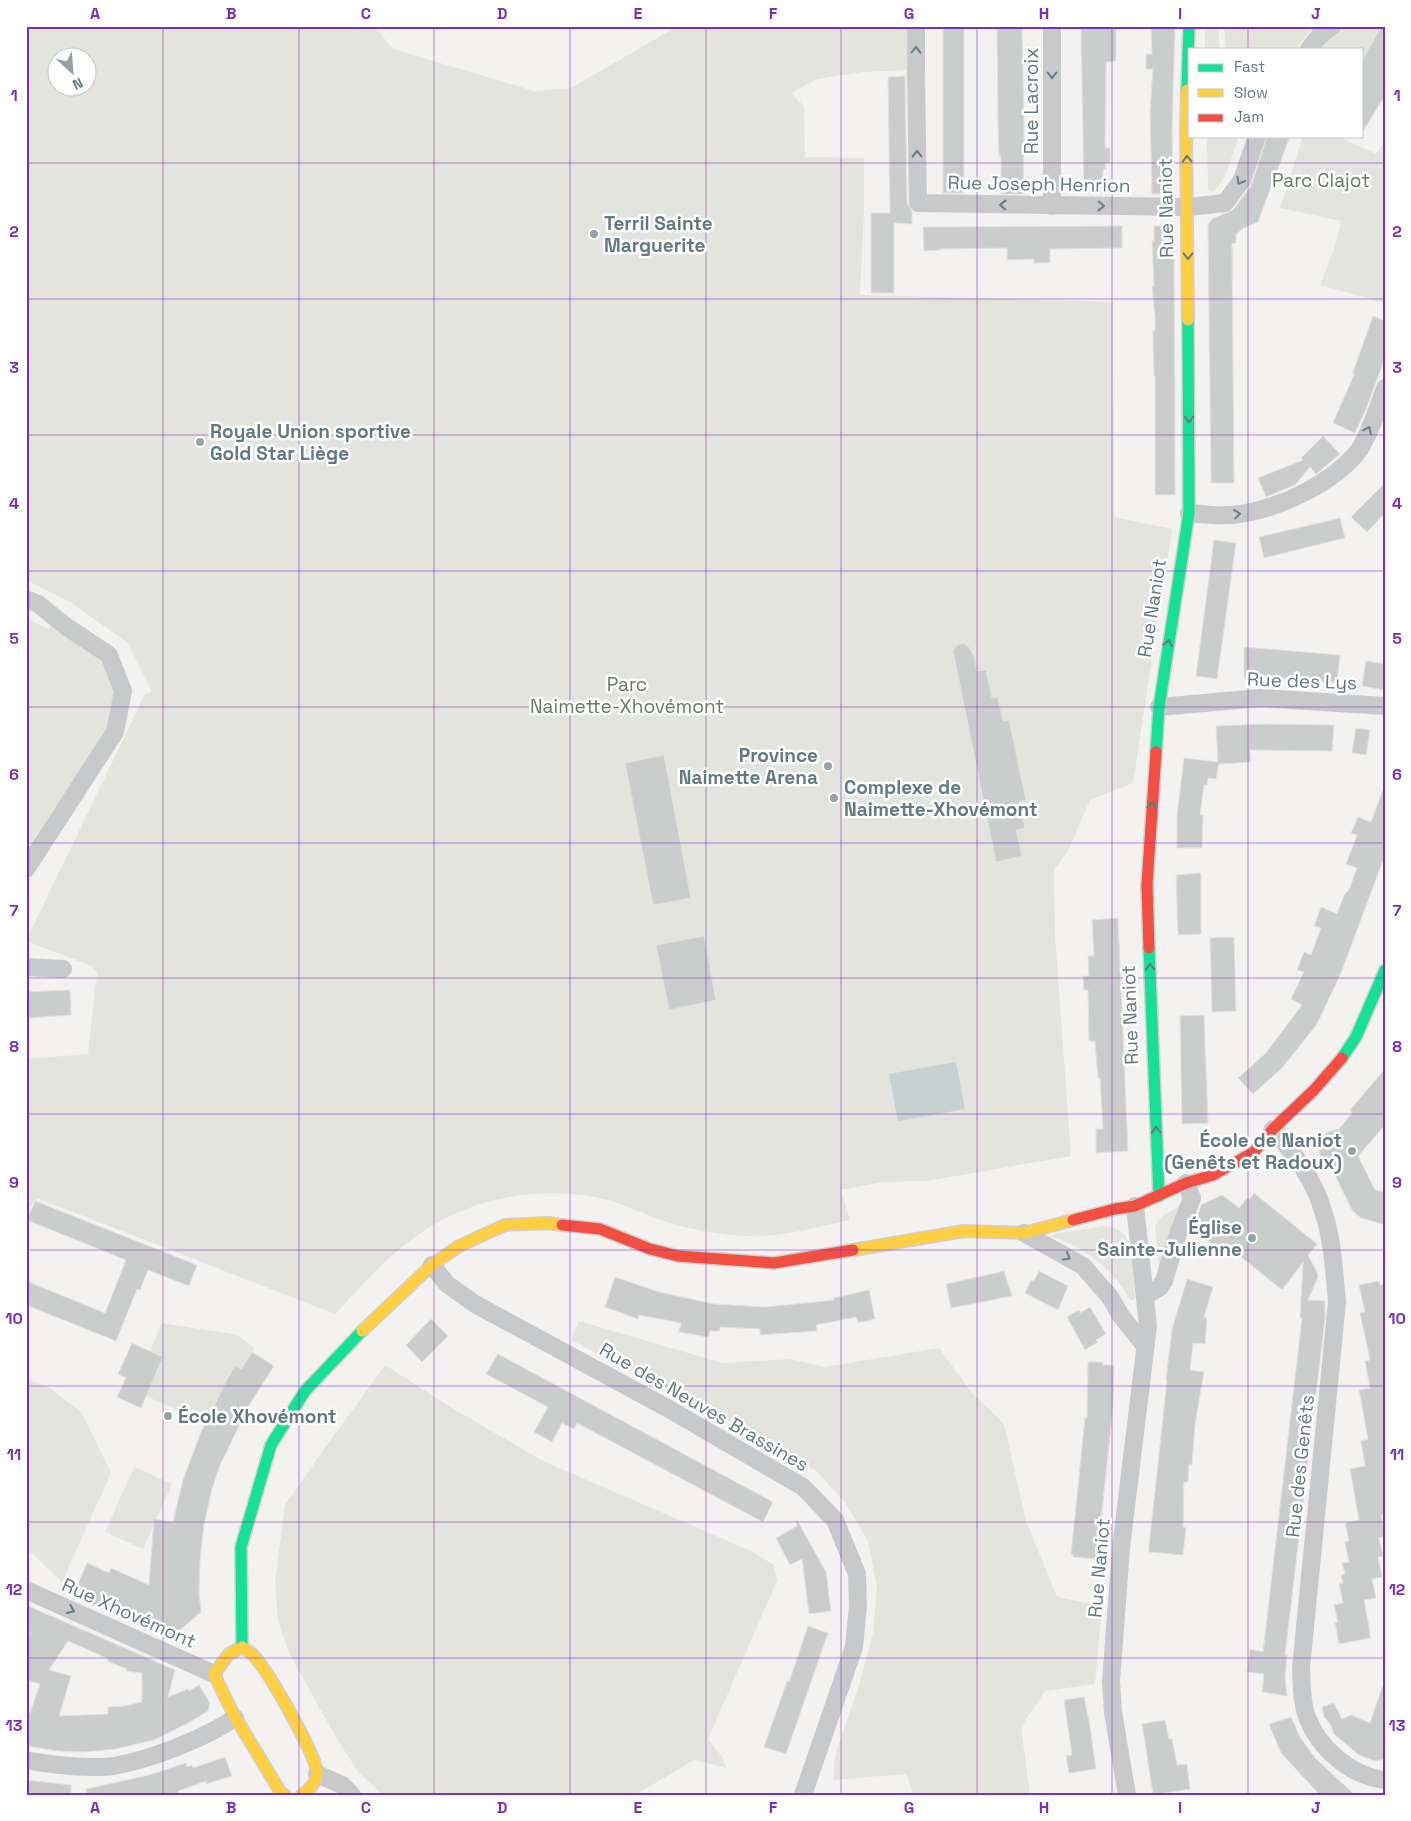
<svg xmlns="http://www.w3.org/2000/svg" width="1411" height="1821" font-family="'Space Grotesk',sans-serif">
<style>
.green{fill:#e2e4dd;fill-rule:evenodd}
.water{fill:#c6d2d1}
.building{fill:#cbcdcd;stroke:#e2e2e0;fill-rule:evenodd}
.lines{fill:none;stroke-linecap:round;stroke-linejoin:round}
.fast-casing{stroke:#cfd0d0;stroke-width:14}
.slow-casing{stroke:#cfd0d0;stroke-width:14}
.jam-casing{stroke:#cfd0d0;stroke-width:14}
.street{stroke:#c8c9ca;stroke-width:18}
.fast{stroke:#16e098;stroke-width:11}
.slow{stroke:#ffcf43;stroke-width:11}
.jam{stroke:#f24e42;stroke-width:11}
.oneway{stroke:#677d85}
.oneway2{stroke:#627981}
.grid{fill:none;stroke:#7b2cbf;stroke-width:1;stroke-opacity:0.55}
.poi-dot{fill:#95a3a8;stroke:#fff;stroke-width:2}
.labels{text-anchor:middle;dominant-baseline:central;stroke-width:5;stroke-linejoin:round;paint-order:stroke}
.street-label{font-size:19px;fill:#627981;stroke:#fff}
.park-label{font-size:19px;fill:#6a7861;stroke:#fff}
.poi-label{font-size:19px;font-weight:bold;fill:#627981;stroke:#fff;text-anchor:start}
.neatline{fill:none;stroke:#7b2cbf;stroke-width:2}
.grid-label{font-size:16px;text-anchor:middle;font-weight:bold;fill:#7b2cbf}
</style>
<rect width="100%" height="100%" fill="#f3f2f0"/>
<path class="green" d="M 26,26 L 374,26 L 393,49 L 534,91 L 571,88 L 678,26 L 911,26 L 910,70 L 862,72 L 817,79 L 791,93 L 804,106 L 805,157 L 864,158 L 864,212 L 860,295 L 1113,302 L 1114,517 L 1172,529 L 1133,783 L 1090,800 L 1068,851 L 1054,870 L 1055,936 L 1071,1156 L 927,1181 L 882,1182 L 841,1190 L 850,1220 C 816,1227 781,1238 746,1236 C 718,1235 688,1229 661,1220 C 643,1214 626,1205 608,1200 C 541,1183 465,1198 411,1240 C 383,1261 359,1289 335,1314 L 37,1198 L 26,1212 L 26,1059 L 88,1054 L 97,973 L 92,966 L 26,941 L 145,694 L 152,692 L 127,642 L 70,602 L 26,580 ZM 58,58 L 88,58 L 88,88 L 58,88 Z
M 1205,26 L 1218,26 L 1220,49 L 1205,49 Z
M 1224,26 L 1314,26 L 1295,49 L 1226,49 Z
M 1339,26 L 1382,26 L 1362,60 L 1362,49 L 1315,49 Z
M 1207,136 L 1239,136 C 1233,152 1226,183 1212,192 L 1208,188 Z
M 1303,136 L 1337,136 L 1376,154 L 1385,141 L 1385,303 L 1320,285 L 1335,246 L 1341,221 L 1280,208 Z
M 26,618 L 48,629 L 52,623 C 101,660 129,669 104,736 L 26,850 Z
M 1178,1207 L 1159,1271 L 1155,1225 L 1162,1216 Z
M 1103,1226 C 1113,1226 1123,1230 1127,1239 C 1132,1248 1134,1288 1135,1300 L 1130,1300 C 1115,1271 1084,1246 1053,1237 L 1053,1234 Z
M 579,1321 L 722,1363 L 790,1359 L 825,1367 L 939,1348 L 972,1393 L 1004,1424 L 1026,1521 L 1057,1597 L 1102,1606 L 1095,1684 L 1045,1691 L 1021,1727 L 1030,1795 L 914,1795 L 906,1774 L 833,1780 L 835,1756 L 860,1682 L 873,1633 L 877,1586 L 868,1541 L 844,1501 L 815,1470 L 741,1427 L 571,1340 Z
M 162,1323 L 238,1335 L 254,1348 L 241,1369 L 235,1366 L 227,1377 L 233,1382 L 218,1397 L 205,1423 L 146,1396 L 163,1357 L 150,1351 Z
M 385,1365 L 447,1405 L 543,1461 L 751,1551 L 774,1565 L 777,1581 L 708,1739 L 723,1758 L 727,1768 L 694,1760 L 635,1795 L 383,1795 L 359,1773 L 337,1739 L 289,1653 L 278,1621 L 275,1582 L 285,1505 L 327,1445 Z
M 26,1378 L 51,1389 L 82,1413 L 111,1473 L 62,1582 L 33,1554 L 26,1551 Z
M 134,1467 L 172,1484 L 143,1549 L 105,1532 Z"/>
<path class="water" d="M 956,1062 L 965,1109 L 898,1121 L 889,1074 Z"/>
<path class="building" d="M 943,26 L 964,26 L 964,193 L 943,193 Z
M 997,26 L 1022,26 L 1024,127 L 1023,194 L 1001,194 L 1001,156 L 999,156 L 998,125 Z
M 1081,26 L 1116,26 L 1116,61 L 1106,62 L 1105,148 L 1110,148 L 1110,163 L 1105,163 L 1106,169 L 1103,169 L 1103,193 L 1084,193 Z
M 1151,26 L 1175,26 L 1172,132 L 1173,194 L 1152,194 L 1150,111 L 1153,69 L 1146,69 L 1146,54 L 1152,54 Z
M 1382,26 L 1385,26 L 1385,95 L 1362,133 L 1362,60 Z
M 905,76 L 907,203 L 912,212 L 912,224 L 894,223 L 894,293 L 871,293 L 871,213 L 890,213 L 888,77 Z
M 1267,136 L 1290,136 L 1258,222 L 1244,228 L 1236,234 L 1236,243 L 1232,244 L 1234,483 L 1211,483 L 1208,225 L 1212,219 L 1233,210 L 1251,186 Z
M 1122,226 L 1122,248 L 1050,249 L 1050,263 L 1034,263 L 1034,259 L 1007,260 L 1007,248 L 940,249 L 940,250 L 924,251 L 923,227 Z
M 1154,226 L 1174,226 L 1175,495 L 1155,495 L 1155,376 L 1154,376 L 1153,331 L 1155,331 L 1155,317 L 1152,286 L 1154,286 L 1152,241 L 1154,241 Z
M 1373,316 L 1385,321 L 1385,358 L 1366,409 L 1355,433 L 1333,423 L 1354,375 L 1353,372 Z
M 1323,436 L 1340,454 L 1316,474 L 1310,467 L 1295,485 L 1266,497 L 1258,478 L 1303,460 L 1301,458 Z
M 1385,483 L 1385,513 L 1367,532 L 1351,517 Z
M 1340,518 L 1345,538 L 1264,558 L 1259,537 Z
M 1214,540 L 1236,543 L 1217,679 L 1196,676 Z
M 963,643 L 969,647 L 974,656 L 977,671 L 986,670 L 992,698 L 998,697 L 1003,721 L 1009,720 L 1026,800 L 1019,802 L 1025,828 L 1016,830 L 1022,856 L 996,862 L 953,651 L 957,645 Z
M 1244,647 L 1340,655 L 1337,683 L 1297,679 L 1244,677 Z
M 1366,661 L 1385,664 L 1385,690 L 1362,686 Z
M 1266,724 L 1334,725 L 1332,751 L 1250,750 L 1251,762 L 1219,764 L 1216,779 L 1208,778 L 1207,785 L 1204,785 L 1200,815 L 1203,815 L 1202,848 L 1177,848 L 1177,815 L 1184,758 L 1218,762 L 1216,726 Z
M 1356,728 L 1370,730 L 1366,755 L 1352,753 Z
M 664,755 L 691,898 L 653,905 L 625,763 Z
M 1383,789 L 1385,789 L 1385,855 L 1341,973 L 1317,1024 L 1282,1068 L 1253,1094 L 1238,1078 L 1265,1054 L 1302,1005 L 1291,999 L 1304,972 L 1297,970 L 1304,952 L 1311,955 L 1321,928 L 1314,926 L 1321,907 L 1337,914 L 1344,895 L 1349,890 L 1357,868 L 1346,864 L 1357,835 L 1351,833 L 1358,817 L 1371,822 Z
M 1201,873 L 1201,934 L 1178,935 L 1176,875 Z
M 1118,918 L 1128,1151 L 1096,1153 L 1096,1129 L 1103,1129 L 1100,1078 L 1098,1078 L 1095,1041 L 1089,1041 L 1088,990 L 1084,990 L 1083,976 L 1089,976 L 1088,956 L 1094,956 L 1092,920 Z
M 704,936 L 716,1000 L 669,1010 L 656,945 Z
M 1234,937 L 1236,1011 L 1212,1012 L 1210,938 Z
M 70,990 L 71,1015 L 26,1018 L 26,992 Z
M 1204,1015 L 1208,1123 L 1182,1124 L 1180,1016 Z
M 1385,1069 L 1385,1125 L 1358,1156 L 1375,1190 L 1385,1192 L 1385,1225 L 1361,1218 L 1352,1210 L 1330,1165 L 1324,1161 L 1320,1155 L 1318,1146 L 1321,1138 L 1327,1132 L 1339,1129 L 1352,1113 L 1350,1110 Z
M 1254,1193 L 1317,1244 L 1308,1255 L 1317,1272 L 1318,1277 L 1308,1300 L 1325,1301 L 1325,1319 L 1285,1655 L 1287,1655 L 1285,1677 L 1287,1696 L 1262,1692 L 1264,1674 L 1247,1672 L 1250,1649 L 1263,1652 L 1302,1318 L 1300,1318 L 1303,1262 L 1282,1290 L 1229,1247 L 1223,1253 L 1194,1230 L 1201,1205 L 1222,1195 L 1239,1208 L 1248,1197 L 1250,1199 Z
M 35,1201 L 197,1265 L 189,1286 L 148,1270 L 140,1290 L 137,1289 L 116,1341 L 26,1305 L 26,1281 L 105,1313 L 126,1260 L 27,1220 Z
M 1004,1271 L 1012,1296 L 951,1308 L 946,1284 Z
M 1039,1271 L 1068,1286 L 1058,1310 L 1025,1293 L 1031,1280 L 1034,1281 Z
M 615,1277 L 659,1292 L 686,1298 L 714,1304 L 766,1307 L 834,1300 L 834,1298 L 869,1290 L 875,1319 L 858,1323 L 856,1317 L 816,1325 L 817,1331 L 760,1335 L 760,1329 L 720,1327 L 720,1331 L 710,1331 L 708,1337 L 679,1332 L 681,1323 L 639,1315 L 638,1319 L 605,1307 Z
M 1187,1279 L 1213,1287 L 1204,1317 L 1207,1318 L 1205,1344 L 1193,1343 L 1190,1370 L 1204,1372 L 1195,1425 L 1192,1465 L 1189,1464 L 1188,1482 L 1184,1482 L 1183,1527 L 1186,1528 L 1183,1555 L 1149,1552 L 1149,1546 L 1167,1380 L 1166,1380 L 1172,1329 Z
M 1379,1281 L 1380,1285 L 1385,1284 L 1385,1515 L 1381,1515 L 1385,1536 L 1379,1538 L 1383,1556 L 1378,1557 L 1382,1577 L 1372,1579 L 1376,1598 L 1364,1600 L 1371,1638 L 1339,1644 L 1335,1623 L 1338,1622 L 1334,1605 L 1343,1603 L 1339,1584 L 1343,1583 L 1341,1575 L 1345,1574 L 1342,1563 L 1349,1562 L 1345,1542 L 1349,1541 L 1345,1523 L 1359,1520 L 1350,1469 L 1365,1466 L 1361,1441 L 1368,1439 L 1359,1390 L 1370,1388 L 1365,1361 L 1370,1360 L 1360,1313 L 1365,1312 L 1359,1285 Z
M 1090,1307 L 1106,1334 L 1096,1340 L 1098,1342 L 1085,1350 L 1067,1317 L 1079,1310 L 1080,1313 Z
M 431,1319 L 448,1336 L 422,1362 L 406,1345 Z
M 132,1343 L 163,1357 L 141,1408 L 117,1397 L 126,1378 L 118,1374 Z
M 252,1352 L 274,1366 L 244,1413 L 245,1414 L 220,1465 L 212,1489 L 204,1524 L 200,1560 L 199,1592 L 201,1612 L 180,1630 L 176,1641 L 73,1596 L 87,1563 L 109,1573 L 111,1568 L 149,1585 L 154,1519 L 173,1522 L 183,1480 L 201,1432 L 230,1374 L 235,1365 L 241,1369 Z
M 498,1354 L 773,1502 L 763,1522 L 577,1423 L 574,1429 L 562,1423 L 552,1442 L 534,1432 L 548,1407 L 486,1374 Z
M 1088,1362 L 1103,1362 L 1103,1365 L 1114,1365 L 1113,1407 L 1097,1559 L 1073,1557 L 1073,1555 L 1071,1554 L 1085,1418 L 1087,1418 Z
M 797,1520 L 826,1572 L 831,1611 L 809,1614 L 802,1559 L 790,1565 L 776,1538 L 797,1526 L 796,1521 Z
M 26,1605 L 175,1670 L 168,1697 L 188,1689 L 189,1691 L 199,1685 L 210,1703 L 208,1711 L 186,1724 L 154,1740 L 115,1749 L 84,1752 L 58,1751 L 26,1746 L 26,1712 L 30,1713 L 40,1684 L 26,1680 L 26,1640 L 30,1632 L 26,1631 ZM 68,1641 L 109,1659 L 107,1661 L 127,1669 L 126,1671 L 142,1673 L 142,1702 L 125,1706 L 108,1707 L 108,1714 L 59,1716 L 71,1676 L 49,1670 Z
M 808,1626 L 828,1633 L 786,1754 L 764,1747 L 787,1681 L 789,1682 Z
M 1382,1687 L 1385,1687 L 1385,1759 L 1375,1761 L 1359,1755 L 1334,1734 L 1331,1725 L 1324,1717 L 1322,1707 L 1334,1703 L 1342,1719 L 1351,1715 L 1370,1723 Z
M 1084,1697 L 1090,1726 L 1096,1769 L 1069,1773 L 1066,1756 L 1072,1755 L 1064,1700 Z
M 1291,1717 L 1300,1737 L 1315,1758 L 1355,1795 L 1320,1795 L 1281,1753 L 1269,1724 Z
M 1165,1720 L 1169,1739 L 1172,1739 L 1177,1765 L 1187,1764 L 1190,1789 L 1153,1795 L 1142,1724 Z
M 225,1757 L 232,1776 L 206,1784 L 206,1781 L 178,1791 L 179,1795 L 87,1795 L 86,1789 L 149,1775 L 186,1763 L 187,1767 L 192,1765 L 193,1768 Z
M 26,1780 L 71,1785 L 71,1795 L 26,1795 Z"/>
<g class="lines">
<defs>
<path id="fast" d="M 1187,90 L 1189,26
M 1156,752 L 1159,707 L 1189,513 L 1188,320
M 1149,948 L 1159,1196
M 1342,1058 L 1356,1037 L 1385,970
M 242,1647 L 241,1547 L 271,1445 L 305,1391 L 362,1331"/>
<path id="slow" d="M 1187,90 L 1186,132 L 1188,320
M 853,1250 L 964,1231 L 1024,1233 L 1073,1220
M 362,1331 L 432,1265 L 459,1246 L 505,1225 L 548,1223 L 562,1225
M 285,1795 L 281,1793 L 234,1715 L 214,1674 L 229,1654 L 242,1647 C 246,1650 251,1652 254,1656 C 268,1671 318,1757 317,1774 C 316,1784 309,1790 302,1795"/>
<path id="jam" d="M 1149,948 L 1147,885 L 1156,752
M 1073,1220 L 1115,1209 L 1135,1206 L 1186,1183 L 1213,1175 L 1254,1152 L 1273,1129 L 1314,1090 L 1342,1058
M 562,1225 L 600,1229 L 650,1249 L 678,1256 L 774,1263 L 853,1250"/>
</defs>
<use href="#fast" class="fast-casing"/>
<use href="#slow" class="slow-casing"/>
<use href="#jam" class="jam-casing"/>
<path class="street" d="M 916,26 L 916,73 L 918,203 L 1188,207 L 1225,203 L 1242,180 L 1257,136
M 1309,49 L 1319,36 L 1332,26
M 1052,206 L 1052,26
M 1189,513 C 1208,515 1227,517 1246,513 C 1283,506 1330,484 1356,454 C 1367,442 1379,405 1385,388
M 26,599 L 38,604 L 67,627 L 109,655 L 123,691 L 115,732 L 26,869
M 1159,707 L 1260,698 L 1385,706
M 26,967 L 63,969
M 1273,1129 C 1294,1154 1314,1179 1323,1211 C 1333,1240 1334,1272 1337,1302 L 1301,1668 C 1302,1684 1301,1699 1306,1714 C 1317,1747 1350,1776 1385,1780
M 1024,1233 L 1083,1266 L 1110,1297 L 1121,1316 L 1145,1346
M 432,1265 L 447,1284 L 475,1304 L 669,1409 L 803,1487 L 835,1520 L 857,1574 L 858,1606 L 854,1647 L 803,1795
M 1145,1296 L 1160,1287 L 1164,1281 L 1178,1234 L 1192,1198 L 1186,1183
M 26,1590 L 214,1674
M 26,1760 C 48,1765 93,1769 114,1766 C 152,1759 203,1739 235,1718
M 317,1774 L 342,1785 L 352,1795
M 1127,1795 L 1113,1712 L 1111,1681 L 1121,1548 L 1148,1326 L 1135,1206"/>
<use href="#fast" class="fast"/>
<use href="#slow" class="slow"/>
<use href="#jam" class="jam"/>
</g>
<defs><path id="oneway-chevron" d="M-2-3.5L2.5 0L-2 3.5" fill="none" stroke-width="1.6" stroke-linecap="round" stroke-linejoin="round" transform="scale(1.25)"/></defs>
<g class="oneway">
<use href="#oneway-chevron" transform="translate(916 50) rotate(-89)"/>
<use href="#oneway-chevron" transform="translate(1052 75) rotate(90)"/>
<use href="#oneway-chevron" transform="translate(917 154) rotate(-91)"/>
<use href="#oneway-chevron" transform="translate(1240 181) rotate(120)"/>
<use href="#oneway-chevron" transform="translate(1003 205) rotate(-179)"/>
<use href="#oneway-chevron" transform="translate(1101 206) rotate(1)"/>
<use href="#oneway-chevron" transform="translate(1368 430) rotate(-64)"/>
<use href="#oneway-chevron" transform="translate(1237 514) rotate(-6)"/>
<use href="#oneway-chevron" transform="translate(1067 1257) rotate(29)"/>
<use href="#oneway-chevron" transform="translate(71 1610) rotate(24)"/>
</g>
<g class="oneway2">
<use href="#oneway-chevron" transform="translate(1187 159) rotate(-91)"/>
<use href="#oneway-chevron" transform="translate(1188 256) rotate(90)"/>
<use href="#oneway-chevron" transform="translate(1189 419) rotate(90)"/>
<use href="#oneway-chevron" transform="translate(1168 643) rotate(-81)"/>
<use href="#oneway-chevron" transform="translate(1152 805) rotate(-86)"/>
<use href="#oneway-chevron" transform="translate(1150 967) rotate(-92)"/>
<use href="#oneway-chevron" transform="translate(1156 1130) rotate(-92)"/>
</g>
<path class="grid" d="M 163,26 L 163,1795M 299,26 L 299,1795M 434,26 L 434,1795M 570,26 L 570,1795M 706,26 L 706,1795M 841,26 L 841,1795M 977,26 L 977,1795M 1112,26 L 1112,1795M 1248,26 L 1248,49M 1248,136 L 1248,1795M 26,163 L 1385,163M 26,299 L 1385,299M 26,435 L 1385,435M 26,571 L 1385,571M 26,707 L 1385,707M 26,843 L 1385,843M 26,978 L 1385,978M 26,1114 L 1385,1114M 26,1250 L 1385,1250M 26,1386 L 1385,1386M 26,1522 L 1385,1522M 26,1658 L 1385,1658"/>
<g class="poi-dot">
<circle cx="594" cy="234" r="5"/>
<circle cx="200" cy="442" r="5"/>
<circle cx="828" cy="766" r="5"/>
<circle cx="834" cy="798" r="5"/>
<circle cx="1352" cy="1151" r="5"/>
<circle cx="1252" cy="1238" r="5"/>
<circle cx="168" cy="1416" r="5"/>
</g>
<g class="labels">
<g class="street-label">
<text transform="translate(1031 101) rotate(-90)">Rue Lacroix</text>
<text transform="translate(1039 184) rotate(1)">Rue Joseph Henrion</text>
<text transform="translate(1166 208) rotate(-91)">Rue Naniot</text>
<text transform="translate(1152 608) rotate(-81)">Rue Naniot</text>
<text transform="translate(1302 681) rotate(2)">Rue des Lys</text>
<text transform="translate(1130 1015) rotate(-92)">Rue Naniot</text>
<text transform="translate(704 1407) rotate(30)">Rue des Neuves Brassines</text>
<text transform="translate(1300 1466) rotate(-84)">Rue des Genêts</text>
<text transform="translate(1099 1568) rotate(-85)">Rue Naniot</text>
<text transform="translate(129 1613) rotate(24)">Rue Xhovémont</text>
</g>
<g class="park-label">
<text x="1321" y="180">Parc Clajot</text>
<text x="627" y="684">Parc<tspan x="627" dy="22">Naimette-Xhovémont</tspan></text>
</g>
<g class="poi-label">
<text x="604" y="223">Terril Sainte<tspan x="604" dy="22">Marguerite</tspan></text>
<text x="210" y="431">Royale Union sportive<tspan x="210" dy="22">Gold Star Liège</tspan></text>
<text x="818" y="755" text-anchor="end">Province<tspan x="818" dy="22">Naimette Arena</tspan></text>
<text x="844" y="787">Complexe de<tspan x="844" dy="22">Naimette-Xhovémont</tspan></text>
<text x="1342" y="1140" text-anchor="end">École de Naniot<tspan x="1342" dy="22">(Genêts et Radoux)</tspan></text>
<text x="1242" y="1227" text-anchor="end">Église<tspan x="1242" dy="22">Sainte-Julienne</tspan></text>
<text x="178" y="1416">École Xhovémont</text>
</g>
</g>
<rect width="1411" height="1821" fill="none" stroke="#ffffff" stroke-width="55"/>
<rect x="1188" y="48" width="175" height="90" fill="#ffffff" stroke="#c0c9cd"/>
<rect x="1198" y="64" width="25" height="8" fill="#16e098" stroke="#c0c9cd"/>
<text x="1234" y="72" font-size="15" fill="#627981">Fast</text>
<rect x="1198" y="89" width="25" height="8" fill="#ffcf43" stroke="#c0c9cd"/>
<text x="1234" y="98" font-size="15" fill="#627981">Slow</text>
<rect x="1198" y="114" width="25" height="8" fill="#f24e42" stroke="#c0c9cd"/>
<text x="1234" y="122" font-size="15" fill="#627981">Jam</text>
<g transform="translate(72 72) rotate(154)"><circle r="24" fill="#ffffff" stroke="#c0c9cd"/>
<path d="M0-4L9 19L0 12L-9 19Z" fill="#95a3a8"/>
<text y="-8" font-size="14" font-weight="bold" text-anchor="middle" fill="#627981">N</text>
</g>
<rect x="28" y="28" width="1356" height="1766" class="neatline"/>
<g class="grid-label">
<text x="95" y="19">A</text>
<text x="231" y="19">B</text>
<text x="366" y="19">C</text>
<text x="502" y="19">D</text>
<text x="638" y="19">E</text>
<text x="773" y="19">F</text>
<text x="909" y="19">G</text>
<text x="1044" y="19">H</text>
<text x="1180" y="19">I</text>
<text x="1316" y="19">J</text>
<text x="14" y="101">1</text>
<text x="1397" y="101">1</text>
<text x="14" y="237">2</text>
<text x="1397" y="237">2</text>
<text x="14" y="373">3</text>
<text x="1397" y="373">3</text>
<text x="14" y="509">4</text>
<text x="1397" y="509">4</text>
<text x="14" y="644">5</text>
<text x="1397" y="644">5</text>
<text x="14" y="780">6</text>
<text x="1397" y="780">6</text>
<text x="14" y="916">7</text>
<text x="1397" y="916">7</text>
<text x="14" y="1052">8</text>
<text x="1397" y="1052">8</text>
<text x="14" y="1188">9</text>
<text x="1397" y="1188">9</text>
<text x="14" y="1324">10</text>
<text x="1397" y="1324">10</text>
<text x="14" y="1460">11</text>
<text x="1397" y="1460">11</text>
<text x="14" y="1595">12</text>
<text x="1397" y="1595">12</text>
<text x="14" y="1731">13</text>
<text x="1397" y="1731">13</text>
<text x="95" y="1813">A</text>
<text x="231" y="1813">B</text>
<text x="366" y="1813">C</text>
<text x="502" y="1813">D</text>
<text x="638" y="1813">E</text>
<text x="773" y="1813">F</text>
<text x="909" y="1813">G</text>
<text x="1044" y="1813">H</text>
<text x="1180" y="1813">I</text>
<text x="1316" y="1813">J</text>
</g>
</svg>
